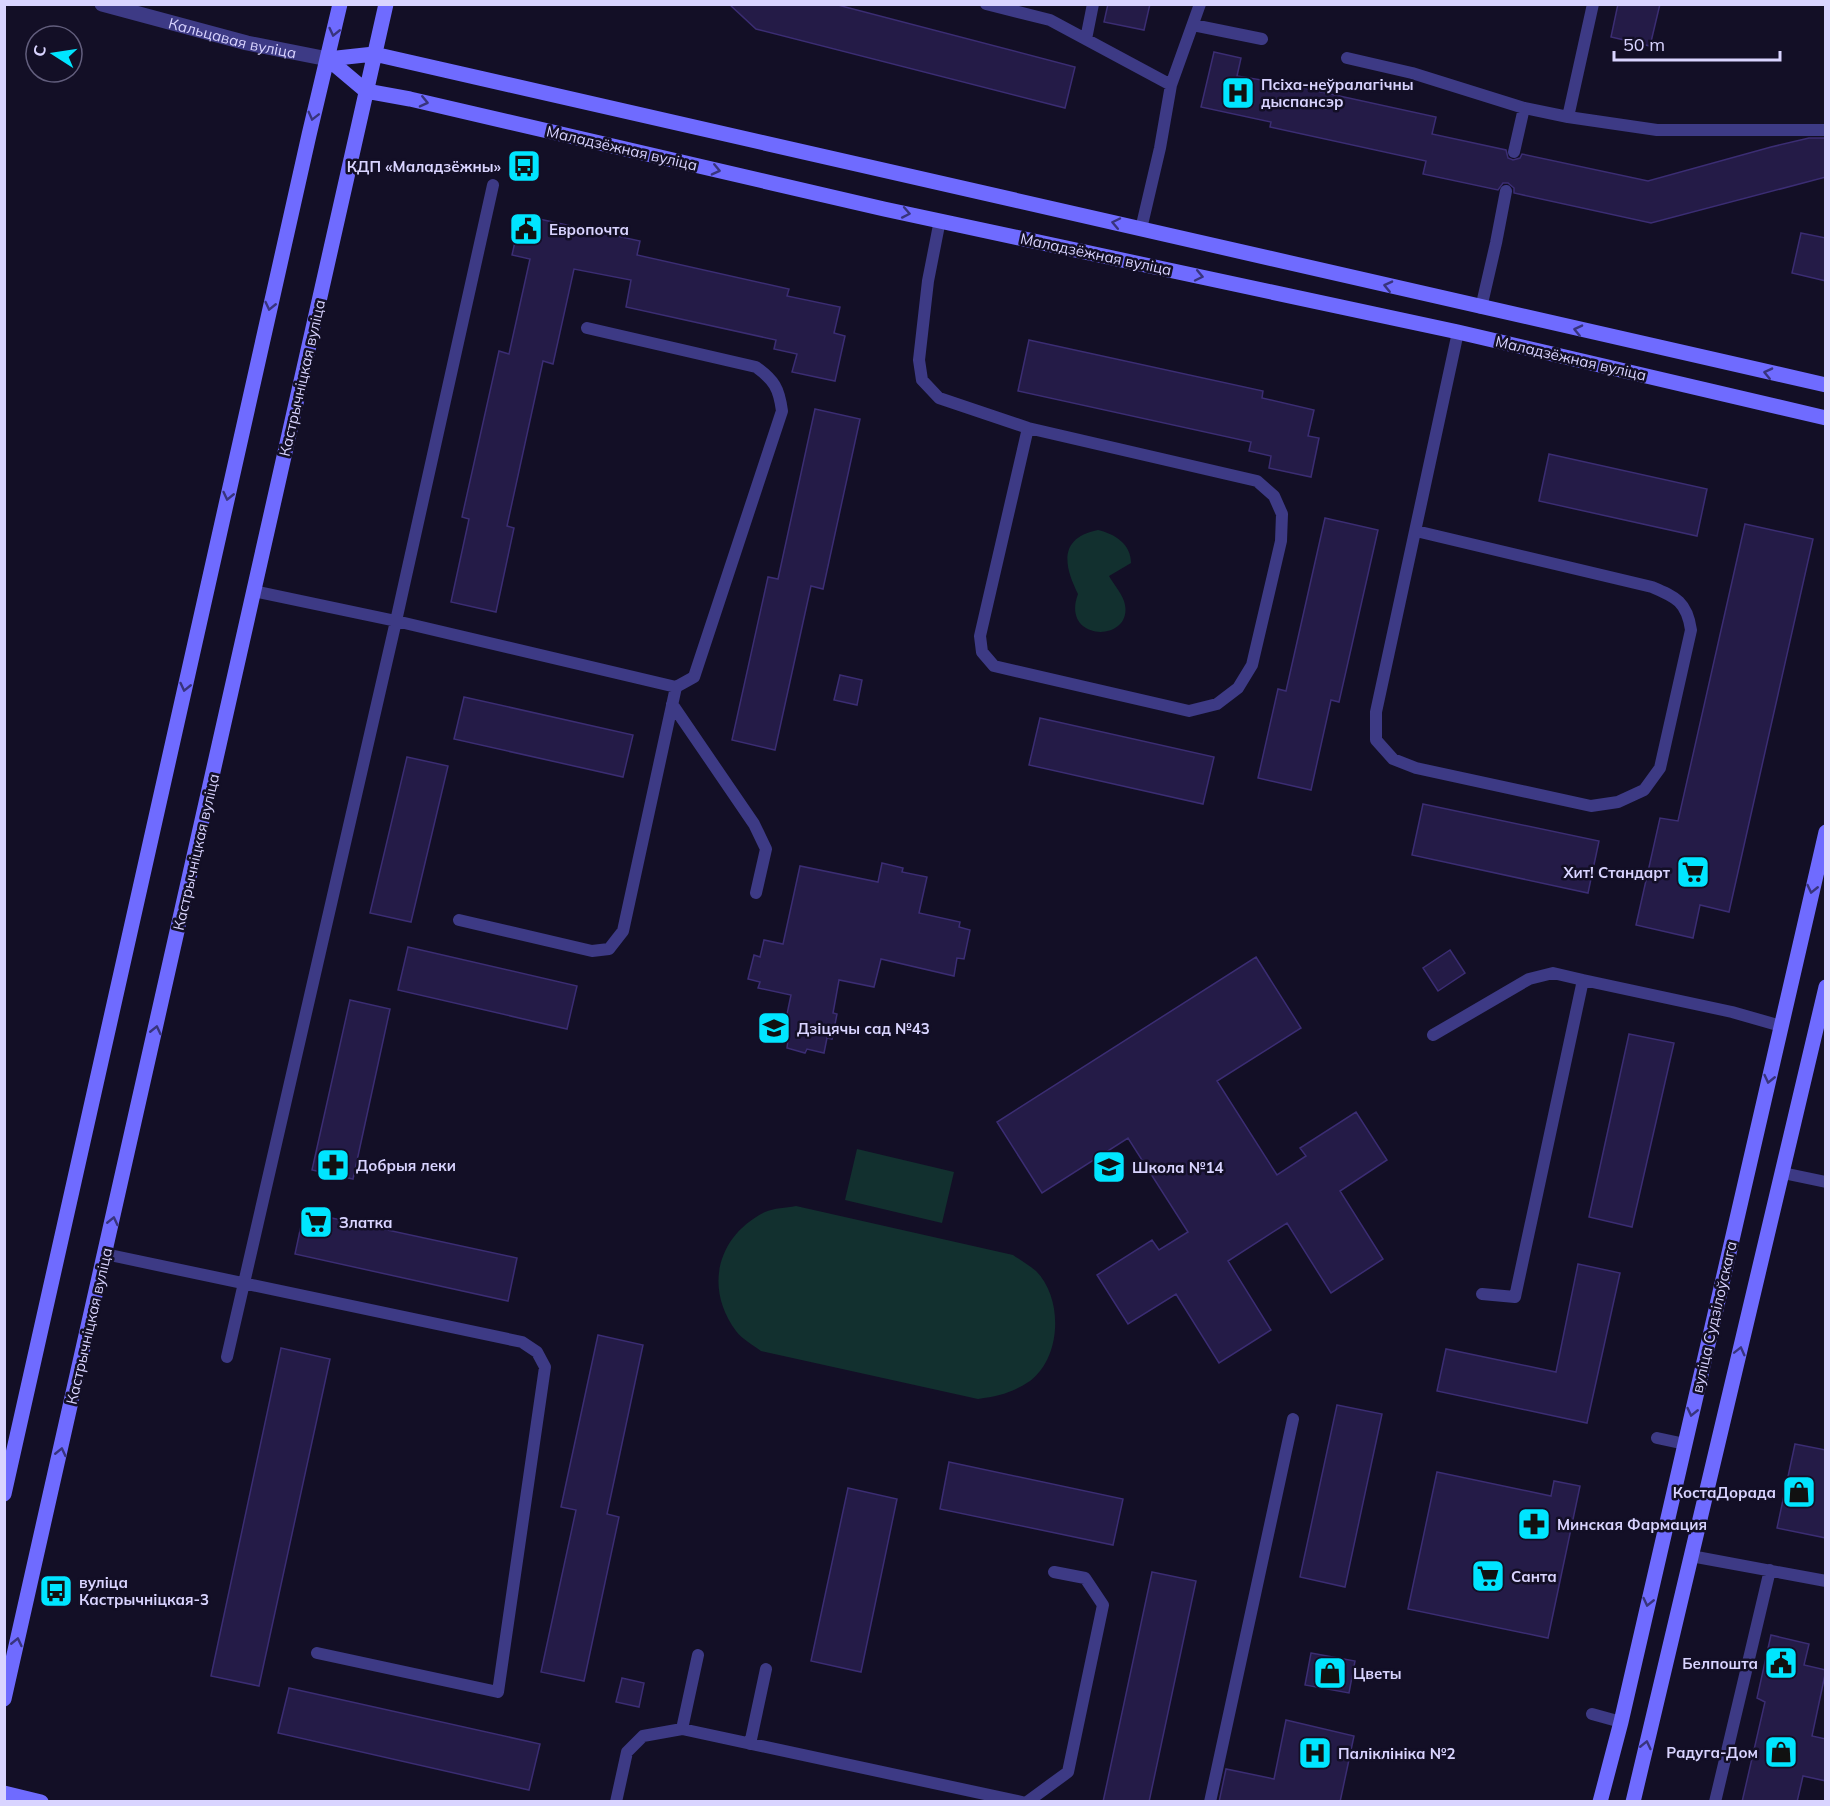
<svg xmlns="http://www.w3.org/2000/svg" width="1830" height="1806" font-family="Mulish,sans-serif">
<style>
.park{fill:#12302f}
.building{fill:#241b47;stroke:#3b2d73;stroke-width:1.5}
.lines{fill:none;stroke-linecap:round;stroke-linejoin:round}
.service{stroke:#3d3a85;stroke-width:12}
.tertiary{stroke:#3d3a85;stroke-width:15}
.secondary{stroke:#6f6bff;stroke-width:15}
.oneway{stroke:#38347d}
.labels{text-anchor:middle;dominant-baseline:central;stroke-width:5;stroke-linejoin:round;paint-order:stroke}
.street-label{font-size:15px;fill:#d9d4ff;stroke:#130f26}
.poi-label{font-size:15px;font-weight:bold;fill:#d9d4ff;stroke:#130f26;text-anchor:start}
</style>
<rect width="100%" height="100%" fill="#130f26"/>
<path class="park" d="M 1098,530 C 1115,534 1131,544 1131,563 L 1109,576 C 1114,585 1124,596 1125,605 C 1132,643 1060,642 1078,594 C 1064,566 1058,538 1098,530 Z
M 857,1149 L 954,1172 L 942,1223 L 845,1200 Z
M 796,1206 L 1013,1255 C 1020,1260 1029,1265 1036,1271 C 1063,1298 1062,1357 1030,1381 C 1012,1393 999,1396 978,1399 L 761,1351 C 753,1345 742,1339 736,1331 C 704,1288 717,1236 765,1212 C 774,1208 786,1208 796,1206 Z"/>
<path class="building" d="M 729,4 L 834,4 L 1075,67 L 1065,108 L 756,29 Z
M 1108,4 L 1150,4 L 1144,30 L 1104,22 Z
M 1618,4 L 1660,4 L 1650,46 L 1611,37 Z
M 1214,52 L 1241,58 L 1237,76 L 1280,83 L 1436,117 L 1432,134 L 1506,150 L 1508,158 L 1513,160 L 1520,158 L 1522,154 L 1648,181 L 1771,147 L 1809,138 L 1826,138 L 1826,177 L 1651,223 L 1514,193 L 1514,188 L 1508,183 L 1503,183 L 1498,190 L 1423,174 L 1426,161 L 1270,127 L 1271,122 L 1201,107 Z
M 521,215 L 640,241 L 637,255 L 789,289 L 787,296 L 840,307 L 834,333 L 845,336 L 835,381 L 792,372 L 797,354 L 774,349 L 776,340 L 626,307 L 631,280 L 574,269 L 553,364 L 543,361 L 507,526 L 514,528 L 496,612 L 451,602 L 469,519 L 462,517 L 499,351 L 509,354 L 530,259 L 512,255 Z
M 1801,233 L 1826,238 L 1826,281 L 1792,273 Z
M 1029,340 L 1263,391 L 1262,398 L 1314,410 L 1308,436 L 1319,438 L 1311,477 L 1269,468 L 1271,456 L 1249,451 L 1251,442 L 1018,391 Z
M 815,409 L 860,419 L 823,589 L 811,586 L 775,750 L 732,740 L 768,577 L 778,579 Z
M 1549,454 L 1707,489 L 1697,536 L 1539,501 Z
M 1325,518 L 1378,530 L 1339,702 L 1331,700 L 1311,790 L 1258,778 L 1278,689 L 1286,691 Z
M 1745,524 L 1813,539 L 1729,912 L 1700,905 L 1693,938 L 1636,925 L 1660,818 L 1678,821 Z
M 840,675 L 862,680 L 857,705 L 834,700 Z
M 464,697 L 633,735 L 623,777 L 454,739 Z
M 1040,718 L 1214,757 L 1203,804 L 1029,765 Z
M 407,757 L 448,766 L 411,922 L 370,913 Z
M 1423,804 L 1599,841 L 1588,893 L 1412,855 Z
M 882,863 L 903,868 L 902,872 L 927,877 L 919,913 L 960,922 L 959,927 L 970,930 L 964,959 L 957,958 L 954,976 L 881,959 L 874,987 L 839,980 L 833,1013 L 837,1014 L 832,1039 L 827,1038 L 824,1053 L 807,1049 L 805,1053 L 787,1048 L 788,1040 L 782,1038 L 791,995 L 758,988 L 760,982 L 748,979 L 754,955 L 760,957 L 764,940 L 783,944 L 800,866 L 878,882 Z
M 408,947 L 577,986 L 567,1029 L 398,990 Z
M 1450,950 L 1465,973 L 1438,991 L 1423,968 Z
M 1256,957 L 1301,1028 L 1217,1081 L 1277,1175 L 1306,1156 L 1300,1148 L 1356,1112 L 1387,1160 L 1340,1191 L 1383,1259 L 1331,1293 L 1287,1223 L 1228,1261 L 1271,1330 L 1219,1363 L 1176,1294 L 1128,1324 L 1097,1275 L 1152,1240 L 1159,1250 L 1188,1232 L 1128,1138 L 1042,1193 L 997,1122 Z
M 350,1000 L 390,1009 L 353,1179 L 312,1170 Z
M 1629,1034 L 1674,1043 L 1632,1227 L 1589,1217 Z
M 304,1212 L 517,1258 L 508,1301 L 295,1254 Z
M 1578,1264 L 1620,1273 L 1587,1423 L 1437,1391 L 1446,1349 L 1556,1372 Z
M 598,1335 L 643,1345 L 607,1514 L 619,1517 L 584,1681 L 541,1672 L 576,1510 L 561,1507 Z
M 281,1348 L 330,1359 L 259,1686 L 211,1676 Z
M 1337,1405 L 1382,1414 L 1345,1587 L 1300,1577 Z
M 1795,1444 L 1826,1450 L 1826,1538 L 1777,1528 Z
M 949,1462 L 1123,1499 L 1113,1545 L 940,1509 Z
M 1437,1472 L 1551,1496 L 1554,1481 L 1580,1486 L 1548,1638 L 1408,1609 Z
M 848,1488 L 897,1499 L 861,1672 L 811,1661 Z
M 1152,1572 L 1196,1581 L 1149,1802 L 1103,1802 Z
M 1771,1635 L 1809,1644 L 1804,1665 L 1826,1670 L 1812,1736 L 1826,1739 L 1826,1781 L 1803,1776 L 1797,1802 L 1742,1802 L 1765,1702 L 1757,1698 Z
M 1311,1653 L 1355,1661 L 1349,1693 L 1305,1685 Z
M 622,1678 L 644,1683 L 639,1707 L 616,1702 Z
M 289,1688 L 540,1744 L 529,1790 L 278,1733 Z
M 1286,1720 L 1354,1736 L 1340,1802 L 1219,1802 L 1226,1769 L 1274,1779 Z"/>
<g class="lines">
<path class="service" d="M 986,4 L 1050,20 L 1171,85
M 1193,25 L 1262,39
M 1086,39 L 1093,4
M 1347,58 L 1412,73 L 1524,108 L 1568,117 L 1657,130 L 1826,130
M 1568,117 L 1593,4
M 1514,152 L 1524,108
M 940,220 L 928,281 L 919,360 L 922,380 L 939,398 L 1028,428 L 1257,481 L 1274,496 L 1282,514 L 1281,541 L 1252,665 L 1238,688 L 1217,704 L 1189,711 L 994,666 L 982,652 L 980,636 L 1028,428
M 1141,229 L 1160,148 L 1171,85 L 1200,4
M 1481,308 L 1496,243 L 1506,191
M 1416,531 L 1652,587 C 1676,597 1687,602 1691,630 L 1660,768 L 1644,790 L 1618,802 L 1591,806 L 1416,768 L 1393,759 L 1376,740 L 1376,712 L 1458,332
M 254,591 L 396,621 L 676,687
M 672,704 L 754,824 L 766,849 L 756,893
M 459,920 L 592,951 L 609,949 L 623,931 L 676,687 L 694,677 L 782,411 C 779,388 774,380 756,367 L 587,328
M 1433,1035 L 1529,979 L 1553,973 L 1583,980
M 1783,1173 L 1826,1182
M 105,1254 L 522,1342 L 537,1352 L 545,1367 L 498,1692 L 317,1653
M 1482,1294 L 1515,1297 L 1583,980 L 1732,1012 L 1781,1026
M 227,1357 L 396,621 L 493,185
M 1657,1438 L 1685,1444
M 1691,1556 L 1826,1581
M 1592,1714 L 1621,1722
M 682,1729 L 1022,1802
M 750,1744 L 766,1669
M 616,1802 L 627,1752 L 643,1736 L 682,1729 L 698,1655
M 1027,1802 L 1068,1772 L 1103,1605 L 1085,1578 L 1054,1572
M 1210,1802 L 1293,1419
M 1715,1802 L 1770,1570"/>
<path class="tertiary" id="s1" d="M 102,4 L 247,43 L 328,59"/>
<path class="secondary" d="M 328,59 L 366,91 L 410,99 L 884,209 L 1458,332 L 1826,418
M 328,59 L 374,54 L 1826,385
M 4,1494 L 309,135 L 340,4
M 4,1699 L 386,4
M 4,1793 L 41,1802
M 1600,1802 L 1621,1722 L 1826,832
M 1633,1802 L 1826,987"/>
</g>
<defs><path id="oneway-chevron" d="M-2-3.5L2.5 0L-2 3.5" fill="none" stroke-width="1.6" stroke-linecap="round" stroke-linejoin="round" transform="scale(1.5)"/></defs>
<g class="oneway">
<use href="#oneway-chevron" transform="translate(334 32) rotate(103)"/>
<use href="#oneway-chevron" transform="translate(424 102) rotate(13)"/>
<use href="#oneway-chevron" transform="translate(313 116) rotate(104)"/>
<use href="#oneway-chevron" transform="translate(716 170) rotate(13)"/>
<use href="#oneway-chevron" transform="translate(906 213) rotate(11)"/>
<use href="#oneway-chevron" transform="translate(1116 223) rotate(-168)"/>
<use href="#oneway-chevron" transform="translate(1199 276) rotate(12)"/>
<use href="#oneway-chevron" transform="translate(1388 286) rotate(-167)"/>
<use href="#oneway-chevron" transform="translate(270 306) rotate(103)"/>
<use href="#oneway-chevron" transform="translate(1578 330) rotate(-167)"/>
<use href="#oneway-chevron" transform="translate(1768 373) rotate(-167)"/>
<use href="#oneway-chevron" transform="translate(228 496) rotate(103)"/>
<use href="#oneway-chevron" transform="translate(185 687) rotate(103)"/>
<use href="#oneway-chevron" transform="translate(1812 889) rotate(103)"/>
<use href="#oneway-chevron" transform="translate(156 1030) rotate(-77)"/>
<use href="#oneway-chevron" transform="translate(1769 1079) rotate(103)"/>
<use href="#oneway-chevron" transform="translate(113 1221) rotate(-77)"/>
<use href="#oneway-chevron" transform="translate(1740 1351) rotate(-76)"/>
<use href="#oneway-chevron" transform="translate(1692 1412) rotate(103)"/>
<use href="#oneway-chevron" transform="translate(61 1452) rotate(-77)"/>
<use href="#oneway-chevron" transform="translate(1648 1602) rotate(103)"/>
<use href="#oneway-chevron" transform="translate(17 1642) rotate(-77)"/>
<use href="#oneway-chevron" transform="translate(1646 1745) rotate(-77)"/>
</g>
<defs>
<symbol id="hospital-square" viewBox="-11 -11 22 22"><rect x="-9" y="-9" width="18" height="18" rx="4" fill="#00e5ff" stroke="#130f26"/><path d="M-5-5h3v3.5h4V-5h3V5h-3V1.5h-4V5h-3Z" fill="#111"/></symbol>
<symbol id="bus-square" viewBox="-11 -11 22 22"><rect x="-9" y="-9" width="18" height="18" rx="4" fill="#00e5ff" stroke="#130f26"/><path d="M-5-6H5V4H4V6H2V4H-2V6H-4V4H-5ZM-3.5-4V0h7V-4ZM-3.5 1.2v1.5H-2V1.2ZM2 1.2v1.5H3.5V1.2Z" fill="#111"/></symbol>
<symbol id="civic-square" viewBox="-11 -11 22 22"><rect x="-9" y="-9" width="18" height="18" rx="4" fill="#00e5ff" stroke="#130f26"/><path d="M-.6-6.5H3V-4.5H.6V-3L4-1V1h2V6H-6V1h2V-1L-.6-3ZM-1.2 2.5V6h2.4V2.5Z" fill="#111"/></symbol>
<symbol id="supermarket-square" viewBox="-11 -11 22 22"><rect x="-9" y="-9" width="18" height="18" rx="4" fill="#00e5ff" stroke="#130f26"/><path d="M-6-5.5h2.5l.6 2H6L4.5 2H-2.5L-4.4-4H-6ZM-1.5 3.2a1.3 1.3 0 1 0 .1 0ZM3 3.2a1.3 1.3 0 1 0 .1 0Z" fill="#111"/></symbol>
<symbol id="school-square" viewBox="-11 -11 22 22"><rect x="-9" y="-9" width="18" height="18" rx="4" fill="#00e5ff" stroke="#130f26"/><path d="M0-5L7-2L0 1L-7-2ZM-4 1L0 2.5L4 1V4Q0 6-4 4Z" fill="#111"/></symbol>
<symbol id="pharmacy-square" viewBox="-11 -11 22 22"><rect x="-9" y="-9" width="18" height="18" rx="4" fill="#00e5ff" stroke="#130f26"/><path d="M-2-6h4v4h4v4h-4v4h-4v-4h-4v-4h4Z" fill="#111"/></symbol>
<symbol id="shop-square" viewBox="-11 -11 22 22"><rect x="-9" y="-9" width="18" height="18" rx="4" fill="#00e5ff" stroke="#130f26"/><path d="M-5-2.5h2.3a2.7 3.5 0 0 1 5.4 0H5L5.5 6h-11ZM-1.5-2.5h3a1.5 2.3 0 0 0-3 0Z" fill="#111"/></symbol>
</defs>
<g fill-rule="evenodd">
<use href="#hospital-square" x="1219" y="74" width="38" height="38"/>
<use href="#bus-square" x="505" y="147" width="38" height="38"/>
<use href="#civic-square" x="507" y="210" width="38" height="38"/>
<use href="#supermarket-square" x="1674" y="853" width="38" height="38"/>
<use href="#school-square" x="755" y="1009" width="38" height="38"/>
<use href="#pharmacy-square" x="314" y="1146" width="38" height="38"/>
<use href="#school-square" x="1090" y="1148" width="38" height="38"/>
<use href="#supermarket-square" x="297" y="1203" width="38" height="38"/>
<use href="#shop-square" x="1780" y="1473" width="38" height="38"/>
<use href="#pharmacy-square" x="1515" y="1505" width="38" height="38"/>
<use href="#supermarket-square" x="1469" y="1557" width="38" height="38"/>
<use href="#bus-square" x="37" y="1572" width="38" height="38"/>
<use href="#civic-square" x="1762" y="1644" width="38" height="38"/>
<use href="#shop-square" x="1311" y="1654" width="38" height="38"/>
<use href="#shop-square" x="1762" y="1733" width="38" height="38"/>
<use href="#hospital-square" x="1296" y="1734" width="38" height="38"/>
</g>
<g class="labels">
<g class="street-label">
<text stroke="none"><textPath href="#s1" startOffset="135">Кальцавая вуліца</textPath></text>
<text transform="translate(622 148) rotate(13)">Маладзёжная вуліца</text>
<text transform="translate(1096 254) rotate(12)">Маладзёжная вуліца</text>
<text transform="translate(1571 358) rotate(13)">Маладзёжная вуліца</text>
<text transform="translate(302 378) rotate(-77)">Кастрычніцкая вуліца</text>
<text transform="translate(196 852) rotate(-77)">Кастрычніцкая вуліца</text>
<text transform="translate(1714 1317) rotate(-77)">вуліца Судзілоўскага</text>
<text transform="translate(89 1326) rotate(-77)">Кастрычніцкая вуліца</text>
</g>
<g class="poi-label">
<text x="1261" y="84">Псіха-неўралагічны<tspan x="1261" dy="17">дыспансэр</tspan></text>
<text x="501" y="166" text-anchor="end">КДП «Маладзёжны»</text>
<text x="549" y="229">Европочта</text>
<text x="1670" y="872" text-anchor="end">Хит! Стандарт</text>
<text x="797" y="1028">Дзіцячы сад №43</text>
<text x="356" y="1165">Добрыя леки</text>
<text x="1132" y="1167">Школа №14</text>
<text x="339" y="1222">Златка</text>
<text x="1776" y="1492" text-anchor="end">КостаДорада</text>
<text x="1557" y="1524">Минская Фармация</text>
<text x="1511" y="1576">Санта</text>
<text x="79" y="1582">вуліца<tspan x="79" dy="17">Кастрычніцкая-3</tspan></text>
<text x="1758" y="1663" text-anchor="end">Белпошта</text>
<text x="1353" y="1673">Цветы</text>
<text x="1758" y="1752" text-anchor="end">Радуга-Дом</text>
<text x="1338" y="1753">Паліклініка №2</text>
</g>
</g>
<rect width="1830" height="1806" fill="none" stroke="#d9d4ff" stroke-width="12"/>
<g transform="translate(54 54) rotate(282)"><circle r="28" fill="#130f26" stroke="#625e7d" stroke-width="1.5"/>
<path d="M0-4.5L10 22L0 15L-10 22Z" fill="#00e5ff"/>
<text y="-9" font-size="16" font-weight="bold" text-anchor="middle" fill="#d9d4ff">С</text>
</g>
<path d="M1614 51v9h166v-9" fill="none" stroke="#d9d4ff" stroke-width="3"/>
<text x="1623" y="51" font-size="18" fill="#d9d4ff" stroke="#130f26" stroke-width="4.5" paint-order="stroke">50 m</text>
</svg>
